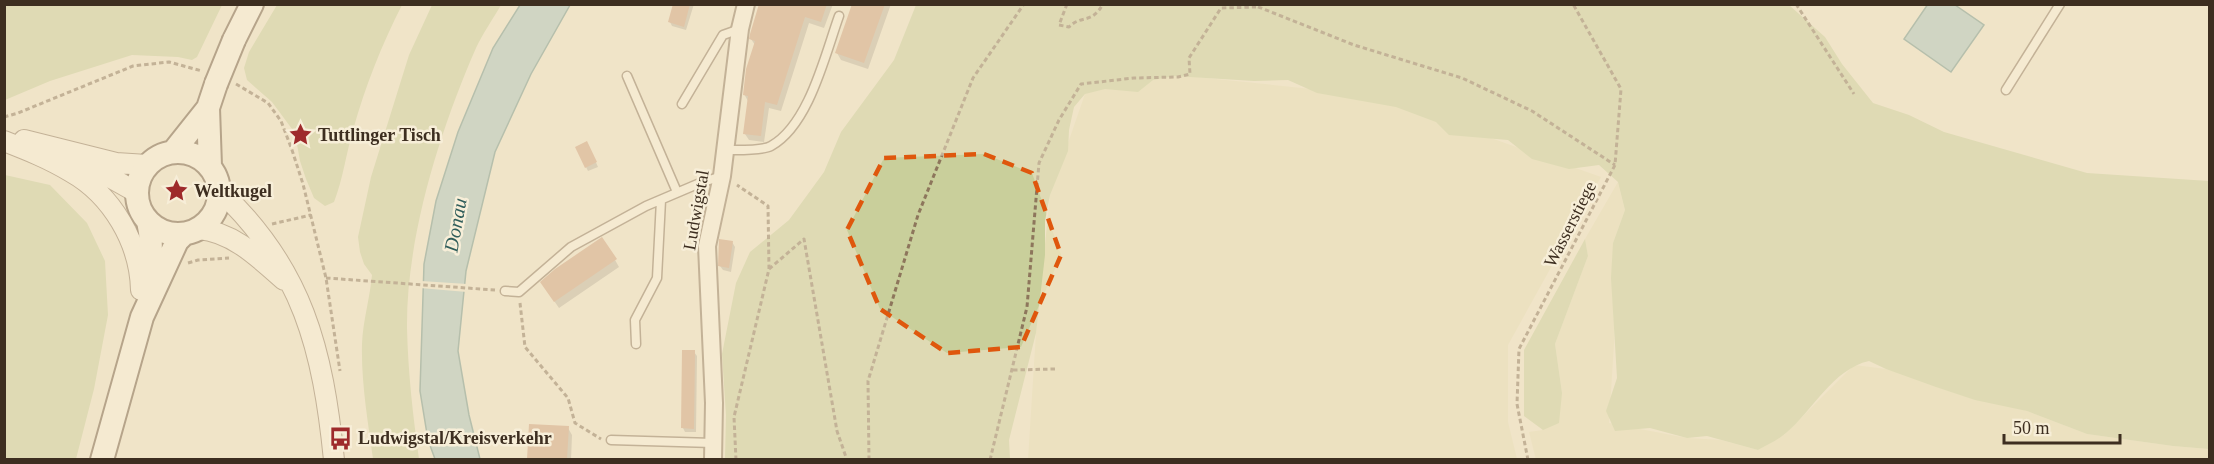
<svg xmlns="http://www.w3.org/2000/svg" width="2214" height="464" font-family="'Times New Roman',serif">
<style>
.farmland{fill:#e6deb5}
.green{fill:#c9cf9b}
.water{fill:#a9c4bc;stroke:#6f938a;stroke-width:1.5}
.pier{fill:#f0e4c8}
.shadow{fill:#0003}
.building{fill:#cf9f7d}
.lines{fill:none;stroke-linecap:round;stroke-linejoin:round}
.service-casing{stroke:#8d765c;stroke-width:11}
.minor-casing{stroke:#8d765c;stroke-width:20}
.tertiary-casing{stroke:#8d765c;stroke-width:22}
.secondary-casing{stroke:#6f573f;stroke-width:26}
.path{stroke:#8d765c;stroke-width:3;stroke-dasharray:4.5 3;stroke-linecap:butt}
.service{stroke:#faf1dc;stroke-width:8}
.minor{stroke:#faf1dc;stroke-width:16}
.tertiary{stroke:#faf1dc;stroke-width:20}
.secondary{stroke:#faf1dc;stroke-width:22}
.secondary-bridge-casing{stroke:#6f573f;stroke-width:26;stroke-linecap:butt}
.secondary-bridge{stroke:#faf1dc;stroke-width:22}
.marked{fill:none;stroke:#df570d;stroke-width:4.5;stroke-dasharray:12 8;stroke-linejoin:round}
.labels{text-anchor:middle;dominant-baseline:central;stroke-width:5;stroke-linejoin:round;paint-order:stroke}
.poi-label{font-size:18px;font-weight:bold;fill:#3d2e20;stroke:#f7eed8;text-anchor:start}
.street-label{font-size:18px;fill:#3d2e20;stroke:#f7eed8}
.water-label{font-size:20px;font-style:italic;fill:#2f5d5a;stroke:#f7eed8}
</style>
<rect width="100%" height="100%" fill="#f0e4c8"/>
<path class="farmland" d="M 1138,71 L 1370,95 L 1601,177 L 1508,345 L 1508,422 L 1517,459 L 1028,460 L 1036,333 L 1050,195 L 1085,94 Z
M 1618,182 L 1625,210 L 1613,243 L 1614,343 L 1609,423 L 1687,438 L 1721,440 L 1758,450 L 1785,434 L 1854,365 L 1886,369 L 2027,411 L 2087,434 L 2173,446 L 2209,449 L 2210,459 L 1536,460 L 1529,432 L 1543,430 L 1562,393 L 1555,344 L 1588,256 L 1585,239 Z"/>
<path class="green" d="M 5,4 L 222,4 L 222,5 L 197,57 L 192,60 L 178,57 L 132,55 L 50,81 L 5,100 Z
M 277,5 L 402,5 C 382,44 365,87 353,130 C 346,154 343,179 334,202 L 325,206 L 314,198 L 306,179 L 300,161 L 295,133 L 272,102 L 247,80 L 244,68 L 249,52 Z
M 432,5 L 501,5 C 493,19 483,33 476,48 C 440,130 406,238 407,328 C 408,372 413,416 419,459 L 373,459 C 368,422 361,382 362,344 C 363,320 370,298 372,275 L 364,264 L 360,252 L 358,237 L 371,177 L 409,55 Z
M 916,5 L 1789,5 L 1825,37 L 1842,64 L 1873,103 L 1909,115 L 1944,132 L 2087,173 L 2209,181 L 2209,449 L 2173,446 L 2087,434 L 2027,411 L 1975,400 L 1936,387 L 1886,369 L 1869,361 C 1833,369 1813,410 1786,433 C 1778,440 1767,445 1758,450 L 1707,436 L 1687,438 L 1650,428 L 1615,431 L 1606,411 L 1617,378 L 1611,278 L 1613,243 L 1625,210 L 1618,182 L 1599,165 L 1569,169 L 1532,159 L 1508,140 L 1449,135 L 1436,122 L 1396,107 L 1317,93 L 1288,80 L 1254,81 L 1174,76 L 1153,80 L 1138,92 L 1105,89 L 1085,94 L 1074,107 L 1069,130 L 1068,151 L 1050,195 L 1045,221 L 1045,255 L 1036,333 L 1009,440 L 1010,459 L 725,459 L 726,415 L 722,354 L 736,283 L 750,252 L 789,220 L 824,172 L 841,132 L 894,60 Z
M 5,175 L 50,185 L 87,223 L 105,261 L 108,315 L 94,389 L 76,459 L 5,459 Z
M 1585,239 L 1588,256 L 1555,344 L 1562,393 L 1559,423 L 1543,430 L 1524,416 L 1524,350 Z"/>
<path class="water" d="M 1928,4 L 1955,5 L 1984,25 L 1951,72 L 1904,39 Z
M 520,5 L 570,5 L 531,74 L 495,152 L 466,271 L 458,351 L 469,415 L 480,459 L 435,459 L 428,440 L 420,391 L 424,264 L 436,201 L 458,132 L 493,48 Z"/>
<path class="pier" d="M 421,281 L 467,284 L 467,292 L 420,288 Z"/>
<path class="shadow" d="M 674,4 L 694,4 L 686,30 L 672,26 L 670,22 Z
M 760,4 L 833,4 L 824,28 L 809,23 L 781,111 L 769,108 L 764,142 L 749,140 L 745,134 L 748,101 L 744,94 L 755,45 L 751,39 Z
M 854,4 L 891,4 L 868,69 L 841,60 L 837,53 Z
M 589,147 L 598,167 L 588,171 L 586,167 Z
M 732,242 L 735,247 L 731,272 L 723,270 L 720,266 Z
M 615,260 L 619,267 L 559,308 L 546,289 Z
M 694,352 L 697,356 L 696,432 L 685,432 L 683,428 Z
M 568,428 L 572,435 L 571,460 L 529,460 Z"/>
<path class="building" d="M 673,4 L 690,4 L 684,27 L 668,22 Z
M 759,4 L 827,4 L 821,22 L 805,17 L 777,105 L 765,102 L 761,136 L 743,134 L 748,96 L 743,95 L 746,69 L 755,41 L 749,39 L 750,34 Z
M 852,4 L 885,4 L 864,63 L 835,53 Z
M 587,141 L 597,162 L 585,168 L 575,147 Z
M 602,237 L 617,259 L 554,302 L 540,282 L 555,269 Z
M 719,239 L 733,241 L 729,268 L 718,266 Z
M 682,350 L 695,350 L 694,429 L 681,428 Z
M 529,424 L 569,426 L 567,459 L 527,459 Z"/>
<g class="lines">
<defs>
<path id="service" d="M 627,76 L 677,192
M 2006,90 L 2060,4
M 682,104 L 723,35 L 740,29
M 726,150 C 737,150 762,151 771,146 C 809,125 825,55 839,16
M 505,291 L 519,292 L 571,247 L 646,206 L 700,183 L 722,176
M 636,344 L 635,320 L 657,278 L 661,200
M 611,440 L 713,443"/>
<path id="minor" d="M 713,460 L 714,403 L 707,246 L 722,176 L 740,29 L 746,4"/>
<path id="tertiary" d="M 24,140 L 116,163 L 147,165
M 4,141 C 27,150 50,159 71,172 C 112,195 140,243 141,290
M 81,165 L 104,174 L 136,192
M 219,190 C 303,268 323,350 334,460
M 199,229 C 233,232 259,258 284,280"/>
<path id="secondary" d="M 234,40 L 252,4
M137 193a41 41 0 1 1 82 0a41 41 0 1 1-82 0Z
M 173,152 L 208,108
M 210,166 L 208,108 L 216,84
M 146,291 C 149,268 154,245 148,221
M 102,460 L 142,317 L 177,241 L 184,234"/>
</defs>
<use href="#service" class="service-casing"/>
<use href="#minor" class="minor-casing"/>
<use href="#tertiary" class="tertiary-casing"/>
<use href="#secondary" class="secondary-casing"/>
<path class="path" d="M 1067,4 L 1059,25 L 1069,27 C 1082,14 1091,25 1103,4
M 1251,4 L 1354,45 L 1462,78 L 1532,111 L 1615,165
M 1796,4 L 1854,94
M 236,84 L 268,103 L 281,121 L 292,150 L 303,184 L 326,278 L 340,371
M 4,117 L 18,113 L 133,66 L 169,62 L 202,71
M 272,224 L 311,215
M 188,263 L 198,260 L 229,258
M 769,269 L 804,239 L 837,431 L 847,460
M 326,278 L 495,290
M 520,303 L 525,347 L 568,398 L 575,423 L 601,439
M 1013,370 L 1055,369
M 736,460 L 734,417 L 769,269 L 768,206 L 737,185
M 869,460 L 868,381 L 918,215 L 973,78 L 1024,4
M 990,460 L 1027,307 L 1039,163 L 1059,120 L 1081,84 L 1134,78 L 1178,77 L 1190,74 L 1189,58 L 1221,8 L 1256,7
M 1528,460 L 1517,404 L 1519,349 L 1615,165 L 1621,89 L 1573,4"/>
<use href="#service" class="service"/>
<use href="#minor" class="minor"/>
<use href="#tertiary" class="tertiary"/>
<use href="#secondary" class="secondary"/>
<defs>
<path id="secondary-bridge" d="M 216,84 L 234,40"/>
</defs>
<use href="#secondary-bridge" class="secondary-bridge-casing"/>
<use href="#secondary-bridge" class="secondary-bridge"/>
</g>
<path d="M0 0H2214V464H0ZM 984,154 L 1032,173 L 1061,255 L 1021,347 L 947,353 L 880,309 L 847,230 L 884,158 Z" fill="#f0e4c8" fill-opacity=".55" fill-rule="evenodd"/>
<path class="marked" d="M 984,154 L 1032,173 L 1061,255 L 1021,347 L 947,353 L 880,309 L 847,230 L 884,158 Z"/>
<defs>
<symbol id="sight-bare" viewBox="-9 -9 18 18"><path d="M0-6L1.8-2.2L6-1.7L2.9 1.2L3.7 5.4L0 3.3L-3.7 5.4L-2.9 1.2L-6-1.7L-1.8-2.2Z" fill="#9e2a2b" stroke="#f7eed8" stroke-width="2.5" paint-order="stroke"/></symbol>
<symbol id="bus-bare" viewBox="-9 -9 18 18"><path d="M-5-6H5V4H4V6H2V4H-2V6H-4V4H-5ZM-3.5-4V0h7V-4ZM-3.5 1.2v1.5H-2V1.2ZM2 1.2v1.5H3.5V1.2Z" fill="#9e2a2b" stroke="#f7eed8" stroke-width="2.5" paint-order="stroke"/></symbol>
</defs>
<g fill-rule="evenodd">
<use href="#sight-bare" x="284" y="118" width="33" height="33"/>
<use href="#sight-bare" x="160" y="174" width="33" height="33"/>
<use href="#bus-bare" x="324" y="422" width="33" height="33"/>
</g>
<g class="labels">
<g class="poi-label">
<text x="318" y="135">Tuttlinger Tisch</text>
<text x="194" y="191">Weltkugel</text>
<text x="358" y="438">Ludwigstal/Kreisverkehr</text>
</g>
<g class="street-label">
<text transform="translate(696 210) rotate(-80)">Ludwigstal</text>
<text transform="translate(1570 224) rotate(-63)">Wasserstiege</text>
</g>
<g class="water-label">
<text transform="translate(455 225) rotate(-80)">Donau</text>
</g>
</g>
<rect width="2214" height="464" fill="none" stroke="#3d2e20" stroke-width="12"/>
<path d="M2004 434v9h116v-9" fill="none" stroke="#3d2e20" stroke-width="3"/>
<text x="2013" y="434" font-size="18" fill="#3d2e20" stroke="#f7eed8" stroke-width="4.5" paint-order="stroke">50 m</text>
</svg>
